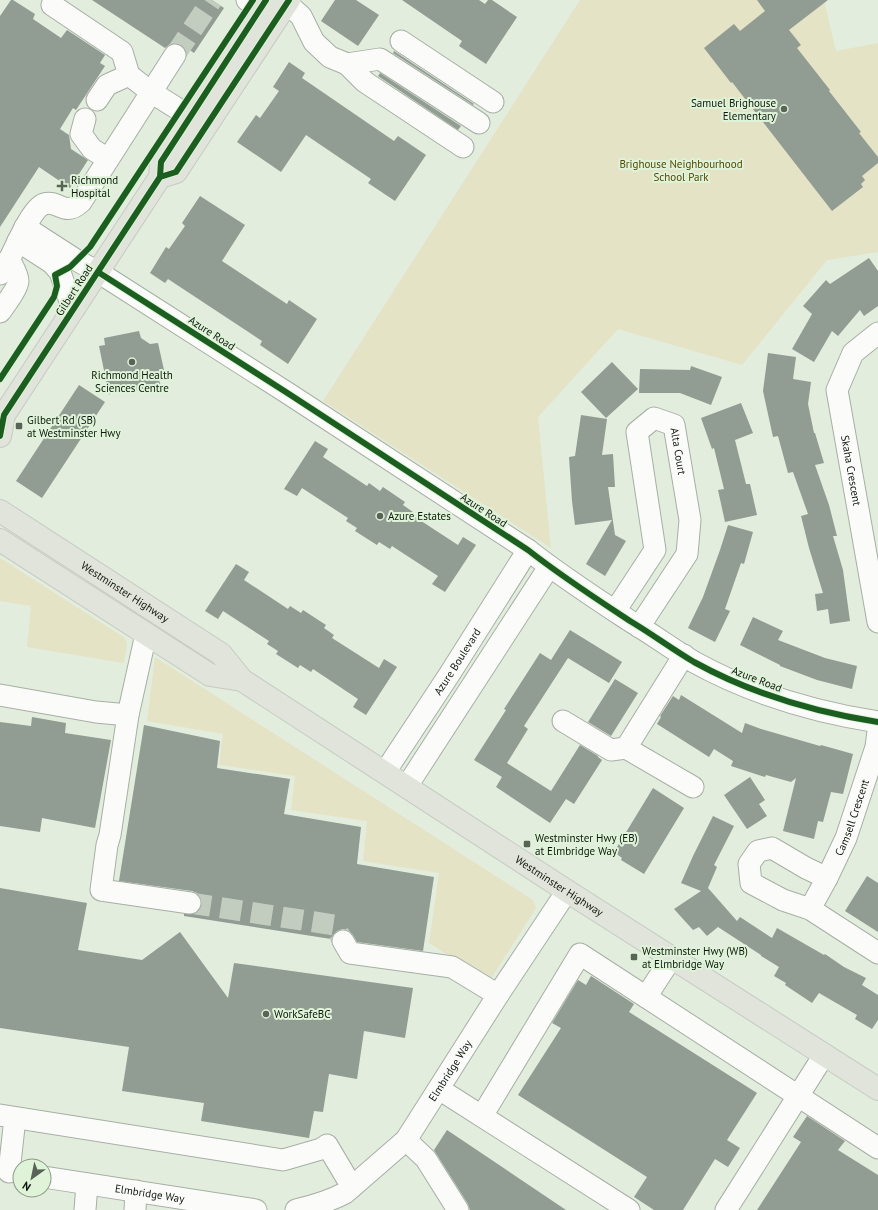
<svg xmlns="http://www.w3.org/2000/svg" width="878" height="1210" font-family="'PT Sans',sans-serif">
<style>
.green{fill:#e5e3c5}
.building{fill:#919c92}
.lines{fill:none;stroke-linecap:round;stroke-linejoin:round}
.minor-tunnel{stroke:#c3cdbf;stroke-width:21;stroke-dasharray:21 10;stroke-linecap:butt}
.minor-casing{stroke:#a7afa4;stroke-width:23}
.major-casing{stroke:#c5cac3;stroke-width:24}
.minor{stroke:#fbfcfa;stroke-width:21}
.major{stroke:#e1e4db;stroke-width:22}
.cycleway-casing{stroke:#def3d8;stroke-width:8}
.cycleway{stroke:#1b5e20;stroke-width:6}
.poi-dot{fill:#5a6357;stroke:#def3d8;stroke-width:1.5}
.labels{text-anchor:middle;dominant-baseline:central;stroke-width:4;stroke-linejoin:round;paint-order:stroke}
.poi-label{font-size:11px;fill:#11180f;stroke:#def3d8;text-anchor:start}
.park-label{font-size:11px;fill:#594804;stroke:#def3d8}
.street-label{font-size:11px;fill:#11180f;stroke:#def3d8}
</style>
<rect width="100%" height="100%" fill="#e2edde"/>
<path class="green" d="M 580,0 L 824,0 L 836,51 L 878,43 L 878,252 L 827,260 L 742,365 L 618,329 L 538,417 L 551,548 L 323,401 Z
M 0,558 L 125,638 L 127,644 L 124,663 L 27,647 L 31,606 L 0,601 Z
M 155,657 L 533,900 L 536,908 L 492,977 L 482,977 L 429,943 L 439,873 L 363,861 L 367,821 L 291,810 L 295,776 L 219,765 L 223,734 L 147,721 Z"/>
<path class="building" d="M 11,0 L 13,0 L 35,14 L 33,19 L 61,38 L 67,30 L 105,55 L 100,63 L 105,66 L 76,110 L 73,108 L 60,129 L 69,135 L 71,149 L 88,160 L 70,188 L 39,167 L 0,227 L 0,16 Z
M 92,0 L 212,0 L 224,8 L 194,53 L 187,48 L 186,50 L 182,45 L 176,43 L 170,44 L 165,48 Z
M 335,0 L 356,0 L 379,15 L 358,46 L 321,21 Z
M 402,0 L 479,0 L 485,4 L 488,0 L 492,0 L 517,17 L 486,64 L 459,46 L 462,41 Z
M 757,0 L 828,0 L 789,30 L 801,45 L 797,48 L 830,90 L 829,91 L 861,132 L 859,133 L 878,157 L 878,163 L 862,176 L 865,180 L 861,184 L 863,187 L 832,211 L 732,82 L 731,83 L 704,48 L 734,24 L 740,31 L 765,11 Z
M 394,51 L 474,104 L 473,105 L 393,53 Z
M 289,62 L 305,73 L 302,78 L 394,141 L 398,136 L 426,155 L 395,201 L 368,183 L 371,179 L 306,135 L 281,172 L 237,142 L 256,115 L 260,118 L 279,91 L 273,87 Z
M 380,73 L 461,126 L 458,130 L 378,76 Z
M 200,196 L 245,225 L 222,261 L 287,304 L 289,300 L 317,319 L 288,364 L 260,345 L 262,341 L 168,279 L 165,283 L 150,273 L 166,247 L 169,249 L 185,226 L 182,223 Z
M 869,258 L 878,271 L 878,306 L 864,316 L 860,310 L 838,336 L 832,331 L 814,362 L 792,349 L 812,314 L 803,306 L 826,280 L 830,284 Z
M 139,331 L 141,338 L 150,344 L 158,343 L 166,379 L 159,380 L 161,386 L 126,393 L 115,386 L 109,395 L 99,346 L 105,345 L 104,338 Z
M 768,353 L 796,357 L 793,379 L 811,382 L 808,404 L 814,433 L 815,433 L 824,463 L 815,465 L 829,505 L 837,536 L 833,536 L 843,570 L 850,621 L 830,624 L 828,609 L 817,611 L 815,594 L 823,593 L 809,548 L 801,516 L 808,514 L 793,472 L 788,473 L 778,436 L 773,437 L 763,391 Z
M 612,362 L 638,389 L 606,418 L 581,392 Z
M 691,366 L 722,377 L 711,405 L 680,393 L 639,393 L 640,369 L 690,370 Z
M 79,385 L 105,402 L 42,498 L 16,481 Z
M 741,403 L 753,433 L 735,440 L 746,484 L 750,484 L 757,515 L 725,522 L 718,490 L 724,489 L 714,448 L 712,449 L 701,418 Z
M 581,415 L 607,419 L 602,455 L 613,454 L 615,487 L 608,487 L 615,535 L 626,541 L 605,576 L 586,564 L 612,520 L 575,525 L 572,501 L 569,457 L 575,456 Z
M 315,441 L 328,449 L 323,457 L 367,486 L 369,483 L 380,491 L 383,487 L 405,502 L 403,505 L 413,512 L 412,515 L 458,545 L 463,537 L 476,545 L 445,592 L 432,584 L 438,576 L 392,546 L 390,549 L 379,542 L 377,545 L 355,531 L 357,528 L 346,521 L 348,518 L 302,488 L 297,496 L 284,489 Z
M 728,525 L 753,532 L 744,564 L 741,563 L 725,609 L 730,611 L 715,642 L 688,628 L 703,597 L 720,550 Z
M 236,564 L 249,572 L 244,580 L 288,609 L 290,606 L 301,613 L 303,610 L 326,625 L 324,628 L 334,635 L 332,638 L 379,668 L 384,659 L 397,667 L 366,715 L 353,707 L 358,699 L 313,669 L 311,672 L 300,665 L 298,668 L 276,654 L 278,651 L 267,644 L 269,641 L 223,611 L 218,619 L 205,611 Z
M 753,617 L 783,631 L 778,640 L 825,658 L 857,666 L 852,689 L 817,680 L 780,666 L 780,665 L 740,645 Z
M 570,630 L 622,662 L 609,683 L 568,658 L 524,726 L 528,729 L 507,763 L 551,791 L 580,745 L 598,756 L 598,757 L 602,760 L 574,804 L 566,799 L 550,823 L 496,787 L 502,777 L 474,760 L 506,710 L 504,709 L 540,653 L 551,660 Z
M 615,679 L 638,693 L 611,736 L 588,722 Z
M 681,695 L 742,733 L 745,723 L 761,729 L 820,746 L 821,745 L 853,754 L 843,794 L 831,792 L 823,822 L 818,821 L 814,839 L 783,831 L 796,778 L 791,782 L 766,775 L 765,777 L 731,766 L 733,761 L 714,749 L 709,757 L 657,724 L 661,717 L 660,716 L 673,696 L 679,700 Z
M 32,717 L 66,723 L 65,733 L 111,740 L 95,828 L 42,818 L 40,832 L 0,826 L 0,722 L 31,726 Z
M 144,725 L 220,741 L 217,768 L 290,779 L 284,814 L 361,827 L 357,864 L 434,877 L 423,951 L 357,942 L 353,935 L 349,931 L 343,929 L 337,931 L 333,935 L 331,939 L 184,916 L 184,914 L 194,914 L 200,910 L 202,905 L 201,899 L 197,893 L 192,891 L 119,881 Z
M 750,777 L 765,800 L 759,804 L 767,816 L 747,829 L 724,795 Z
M 653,788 L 684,808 L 644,874 L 621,860 L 622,858 L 614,852 Z
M 713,816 L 734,826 L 714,865 L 717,867 L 708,888 L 737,921 L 740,917 L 772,938 L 777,928 L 824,955 L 825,954 L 844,967 L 866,978 L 862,985 L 878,995 L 878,1020 L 872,1029 L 855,1019 L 857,1015 L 819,993 L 812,1003 L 785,985 L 786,983 L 774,976 L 779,967 L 761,956 L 761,955 L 718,927 L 707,936 L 699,927 L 693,930 L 674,909 L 701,891 L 681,883 L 693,856 Z
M 867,876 L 878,883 L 878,932 L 845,911 Z
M 0,888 L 87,903 L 78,950 L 142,960 L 180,932 L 228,998 L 234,963 L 413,988 L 405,1038 L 364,1031 L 357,1079 L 329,1074 L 323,1112 L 314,1111 L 309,1138 L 201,1121 L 204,1103 L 122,1091 L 129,1047 L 0,1028 Z
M 591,976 L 634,1004 L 629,1012 L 757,1093 L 727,1140 L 740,1148 L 728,1167 L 715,1159 L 683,1210 L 654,1210 L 634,1197 L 647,1177 L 518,1095 L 561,1028 L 552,1023 L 578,980 L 586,985 Z
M 807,1116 L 845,1141 L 838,1150 L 878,1175 L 878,1210 L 757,1210 L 801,1142 L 793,1137 Z
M 447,1130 L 566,1210 L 470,1210 L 468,1204 L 434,1150 Z"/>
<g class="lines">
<path class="minor-tunnel" d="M 175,55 L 212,0
M 190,903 L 334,925 L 343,941"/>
<defs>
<g id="minor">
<path d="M 247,0 L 260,9"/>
<path d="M 283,0 L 301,16 L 314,42 L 330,57 L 347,64 L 380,59 L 479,123"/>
<path d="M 52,5 L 122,52 L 129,75 L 151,92 L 205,126"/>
<path d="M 401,41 L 493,102"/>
<path d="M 347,64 L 365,82 L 463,147"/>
<path d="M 97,100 L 107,85 L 129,75"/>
<path d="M 85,119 L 81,134 L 92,149 L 108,159"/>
<path d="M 25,227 L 76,260 L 98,272 L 289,394 L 528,550 C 561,576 595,598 630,621 C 652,634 672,649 694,662 C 752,694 813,712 878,722"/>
<path d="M 18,241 L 52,263 L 60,272 L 73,310"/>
<path d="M 0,274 C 3,269 7,264 10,258 C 16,246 32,208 44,204 C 59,199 64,218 81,202 L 175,55"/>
<path d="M 0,312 C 5,305 18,288 18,281 C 18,274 12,265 9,259"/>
<path id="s1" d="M 878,333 L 853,353 L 837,390 L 878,622"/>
<path id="s2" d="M 615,611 L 655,550 L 637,432 L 654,418 L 674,425 L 690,520 L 687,554 L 639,627"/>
<path d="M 146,634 L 128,715 L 110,835 L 107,845 L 101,890 L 190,903"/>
<path d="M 684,655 L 626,748 L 693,787"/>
<path d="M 0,695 L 96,712 L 128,715"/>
<path d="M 563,721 L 611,750 L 626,748"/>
<path id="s3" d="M 385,772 L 449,675 L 528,550"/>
<path d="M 407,786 L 549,567"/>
<path d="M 827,878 L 806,868 L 772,848 L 758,851 L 749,864 L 751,883 L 783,900 L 810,909 L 878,953"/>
<path id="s4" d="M 810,909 L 827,878 L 846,838 L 876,747 L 878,731"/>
<path d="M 343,941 L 350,953 L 452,967 L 498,995"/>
<path d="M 646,997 L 672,957"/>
<path d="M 439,1089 L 629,1210"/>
<path d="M 0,1115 L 283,1160 L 321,1149 L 327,1145 L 352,1187"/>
<path d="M 482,1116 L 580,954 L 878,1148"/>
<path d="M 406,1140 L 426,1159 L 458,1210"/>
<path d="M 9,1172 L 15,1118"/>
<path id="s5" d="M 44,1177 L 256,1210"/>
<path d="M 85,1210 L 87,1184"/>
<path d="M 135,1210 L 136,1191"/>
<path id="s6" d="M 296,1210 C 313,1206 330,1201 345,1193 L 406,1140 L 498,995 L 567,891"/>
<path d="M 726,1210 L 824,1055"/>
</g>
<g id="major">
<path d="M 160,177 L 176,172 L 289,0"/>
<path d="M 0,436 L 4,415 L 160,177 L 161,162 L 266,0"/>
<path id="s7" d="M 0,511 L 221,654 L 242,680 L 567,891 L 878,1089"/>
<path d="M 0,540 L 210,675 L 242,680"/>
</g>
</defs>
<use href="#minor" class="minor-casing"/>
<use href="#major" class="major-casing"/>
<use href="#minor" class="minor"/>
<use href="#major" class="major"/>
<defs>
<path id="cycleway" d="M 160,177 L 176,172 L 289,0
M 98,272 L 289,394 L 528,550 C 561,576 595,598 630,621 C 652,634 672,649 694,662 C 752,694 813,712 878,722
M 0,379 L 54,297 L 57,286 L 55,275 L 70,267 L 90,247 L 253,0
M 0,436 L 4,415 L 160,177 L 161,162 L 266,0"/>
</defs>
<use href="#cycleway" class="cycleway-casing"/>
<use href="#cycleway" class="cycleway"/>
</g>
<g class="poi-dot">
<circle cx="784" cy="109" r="4"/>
<path d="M60 180h4v4h4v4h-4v4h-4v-4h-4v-4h4z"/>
<circle cx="132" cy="362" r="4"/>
<rect x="15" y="422" width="8" height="8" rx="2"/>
<circle cx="380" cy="516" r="4"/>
<rect x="523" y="840" width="8" height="8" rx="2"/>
<rect x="630" y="953" width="8" height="8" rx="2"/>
<circle cx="266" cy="1014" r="4"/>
</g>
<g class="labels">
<g class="poi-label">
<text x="776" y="103" text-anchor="end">Samuel Brighouse<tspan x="776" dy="13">Elementary</tspan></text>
<text x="71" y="180">Richmond<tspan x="71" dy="13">Hospital</tspan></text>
<text x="132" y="375" text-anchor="middle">Richmond Health<tspan x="132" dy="13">Sciences Centre</tspan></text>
<text x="27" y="420">Gilbert Rd (SB)<tspan x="27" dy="13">at Westminster Hwy</tspan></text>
<text x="388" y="516">Azure Estates</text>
<text x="535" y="838">Westminster Hwy (EB)<tspan x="535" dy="13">at Elmbridge Way</tspan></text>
<text x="642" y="951">Westminster Hwy (WB)<tspan x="642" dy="13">at Elmbridge Way</tspan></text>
<text x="274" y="1014">WorkSafeBC</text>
</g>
<g class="park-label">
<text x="681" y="164">Brighouse Neighbourhood<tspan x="681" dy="13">School Park</tspan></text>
</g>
<g class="street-label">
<text transform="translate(74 290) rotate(-57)">Gilbert Road</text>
<text transform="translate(212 333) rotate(33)">Azure Road</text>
<text stroke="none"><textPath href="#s2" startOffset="262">Alta Court</textPath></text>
<text stroke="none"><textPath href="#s1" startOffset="154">Skaha Crescent</textPath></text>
<text transform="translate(484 510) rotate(33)">Azure Road</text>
<text stroke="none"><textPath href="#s7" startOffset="149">Westminster Highway</textPath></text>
<text stroke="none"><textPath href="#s3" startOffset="132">Azure Boulevard</textPath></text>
<text transform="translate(757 679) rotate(21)">Azure Road</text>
<text stroke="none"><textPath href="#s4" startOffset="101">Camsell Crescent</textPath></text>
<text stroke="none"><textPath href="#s7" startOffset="675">Westminster Highway</textPath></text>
<text stroke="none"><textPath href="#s6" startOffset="215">Elmbridge Way</textPath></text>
<text stroke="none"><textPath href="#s5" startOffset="107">Elmbridge Way</textPath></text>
</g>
</g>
<g transform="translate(32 1178) rotate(213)"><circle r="19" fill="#def3d8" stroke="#8c9b88"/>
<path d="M0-3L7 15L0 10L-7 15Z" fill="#5a6357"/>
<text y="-6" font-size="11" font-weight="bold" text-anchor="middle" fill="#11180f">N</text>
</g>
</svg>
